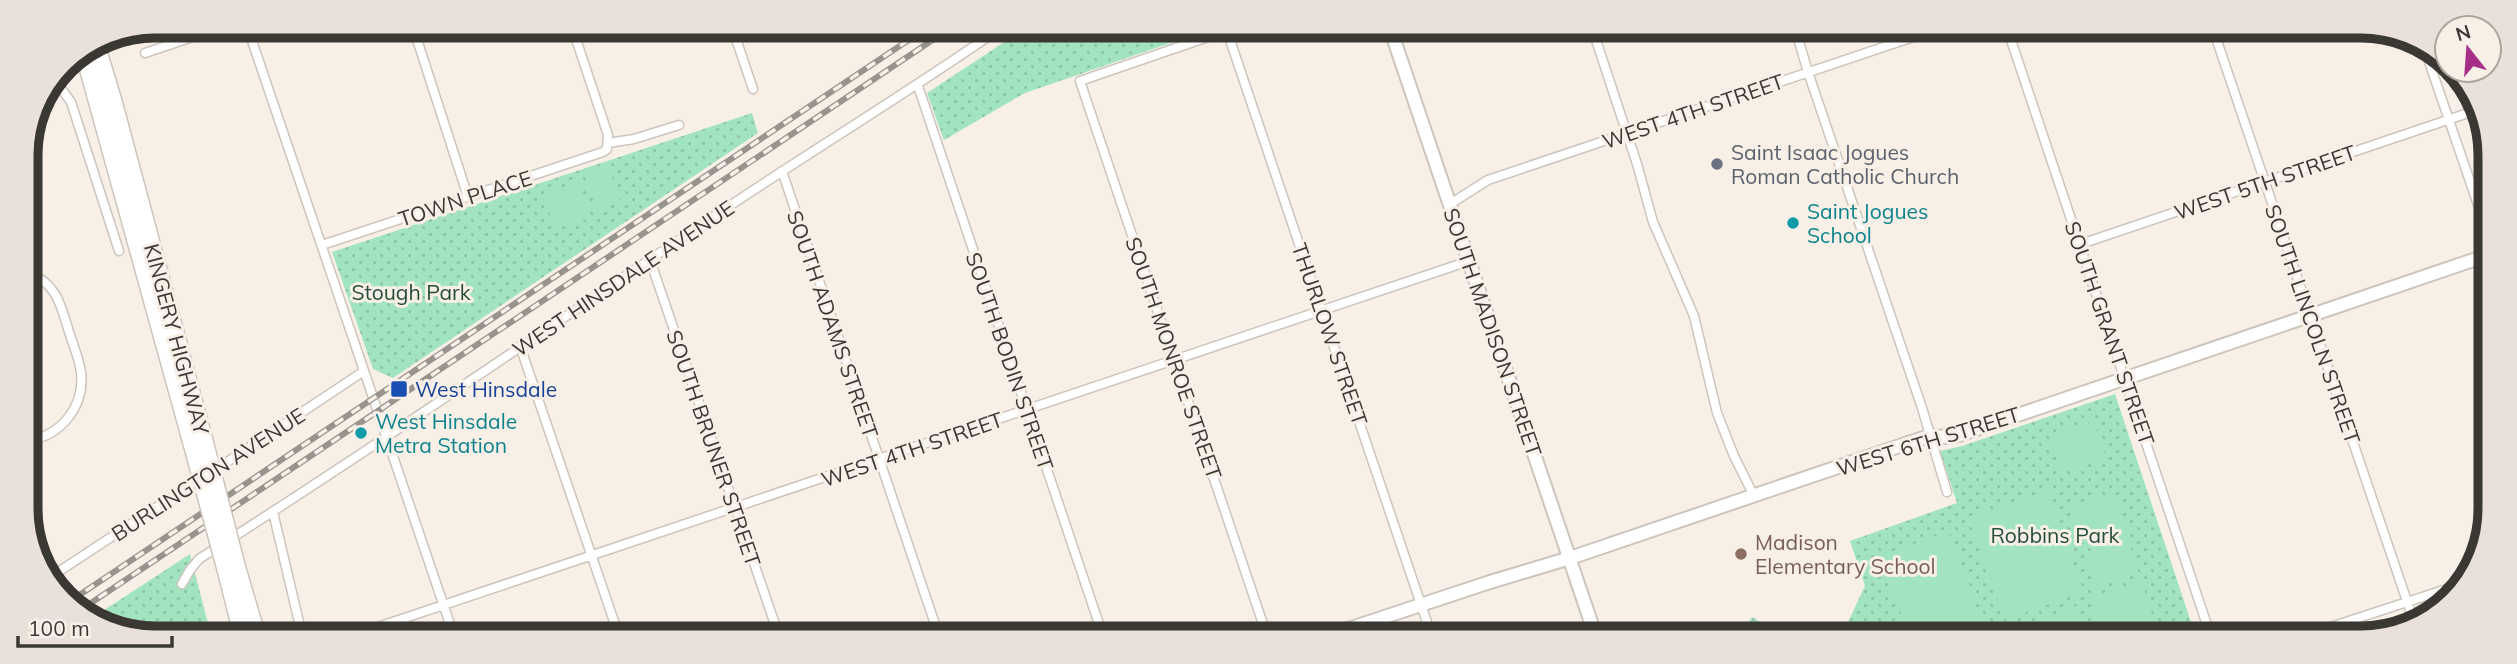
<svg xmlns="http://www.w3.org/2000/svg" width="2517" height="664" font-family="Mulish,sans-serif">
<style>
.grass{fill:url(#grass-dots)}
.pitch{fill:#a2e4c0}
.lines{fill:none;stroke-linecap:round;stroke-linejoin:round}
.street-casing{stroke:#cdc5bc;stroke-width:11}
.secondary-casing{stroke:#cdc5bc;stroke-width:16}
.highway-casing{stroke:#cdc5bc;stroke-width:19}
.street{stroke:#fff;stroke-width:8}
.secondary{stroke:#fff;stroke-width:12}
.highway{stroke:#fff;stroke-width:16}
.rail-casing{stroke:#98938c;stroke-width:6}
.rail{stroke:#f8f0e7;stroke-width:3.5;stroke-dasharray:10;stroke-linecap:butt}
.highway-bridge-casing{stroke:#cdc5bc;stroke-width:19;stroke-linecap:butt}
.highway-bridge{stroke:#fff;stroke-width:16}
.worship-dot{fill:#6b7280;stroke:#f8f0e7;stroke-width:2.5}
.culture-dot{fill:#0f9aa8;stroke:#f8f0e7;stroke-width:2.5}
.transit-dot{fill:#1a4fb4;stroke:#f8f0e7;stroke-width:2.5}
.education-dot{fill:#8d6e63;stroke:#f8f0e7;stroke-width:2.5}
.labels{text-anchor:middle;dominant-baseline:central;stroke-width:6;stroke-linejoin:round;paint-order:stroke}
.street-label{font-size:21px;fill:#3b3834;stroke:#f8f0e7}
.worship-label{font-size:21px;fill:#5b616d;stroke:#f8f0e7;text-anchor:start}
.culture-label{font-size:21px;fill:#0d838f;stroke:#f8f0e7;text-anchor:start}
.park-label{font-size:21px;fill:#244e39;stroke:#f8f0e7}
.transit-label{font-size:21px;fill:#164399;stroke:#f8f0e7;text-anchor:start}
.education-label{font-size:21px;fill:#785e54;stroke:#f8f0e7;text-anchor:start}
.rim{fill:none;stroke:#3b3834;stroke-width:9}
</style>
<defs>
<pattern id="grass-dots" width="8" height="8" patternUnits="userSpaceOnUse" patternTransform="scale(1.75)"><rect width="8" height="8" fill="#a2e4c0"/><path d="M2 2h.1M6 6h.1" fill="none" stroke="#8cc4a6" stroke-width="1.8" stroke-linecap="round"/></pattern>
</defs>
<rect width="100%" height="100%" fill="#f8f0e7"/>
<path class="grass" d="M 1027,27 L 1217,27 L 1025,93 L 944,140 L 927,93 Z
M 752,113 L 758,133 L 393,378 L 373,369 L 332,252 Z
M 2115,394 L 2196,637 L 1841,637 L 1865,586 L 1850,541 L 1957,503 L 1940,451 L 1962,446 Z
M 190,554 L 211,635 L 130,635 L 95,616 Z
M 1752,617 L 1783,636 L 1739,637 Z"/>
<path class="pitch" d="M 608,165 L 621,202 L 597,210 L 584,172 Z
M 579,182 L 591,218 L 554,229 L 544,194 Z
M 2094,421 L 2106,457 L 2061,472 L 2049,436 Z
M 2048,491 L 2083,592 L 2005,620 L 1970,519 Z
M 2114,493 L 2126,530 L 2080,544 L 2068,507 Z
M 1948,531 L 1988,637 L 1910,637 L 1879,557 Z
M 2128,538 L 2139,574 L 2094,587 L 2083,553 Z
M 2142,582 L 2156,628 L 2125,637 L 2101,637 L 2089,598 Z
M 2077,606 L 2088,637 L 2011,637 L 2009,631 Z"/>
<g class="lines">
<defs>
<path id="street" d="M 247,26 L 454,636
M 413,27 L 468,197
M 732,27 L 753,89
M 1237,27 L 1080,81 L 1267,636
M 1592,28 L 1637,164 L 1653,222 L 1694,316 L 1717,413 L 1734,456 L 1754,496
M 1795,28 L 1808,72 L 1922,408 L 1947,492
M 2007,28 L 2211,637
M 2213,29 L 2413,619
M 1227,31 L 1432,637
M 2425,50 L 2488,234
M 145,53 L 225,26
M 918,86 L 1103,636
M 53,89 L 55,87 L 63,91 L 71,102 L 119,251
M 608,143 L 634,139 L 679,125
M 782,171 L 939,636
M 1450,204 L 1488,180 L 1940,28
M 2081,244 L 2477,110
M 322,245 L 603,152 L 607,149 L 608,135 L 572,27
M 650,260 L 779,636
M 27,271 C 59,286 60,304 70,335 C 74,347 79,359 81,372 C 85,406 62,435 28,441
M 520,346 L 619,636
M 212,472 L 364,371
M 273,512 L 302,635
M 52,576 L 201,478
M 182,584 L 190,570 L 199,559 C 378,445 552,325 728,207 C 819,146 912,90 1002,27
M 354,635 L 1469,261
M 2300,637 L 2459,585"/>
<path id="secondary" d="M 1390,28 L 1596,637
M 1327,636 L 1490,582 L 1570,558 L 1929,436 L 1945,437 L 1959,435 L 2488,255"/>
<path id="highway" d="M 96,43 L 114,103 L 204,439
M 83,51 L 192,445
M 237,567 L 257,635
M 227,575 L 242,635"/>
</defs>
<use href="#street" class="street-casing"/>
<use href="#secondary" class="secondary-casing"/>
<use href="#highway" class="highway-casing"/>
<use href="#street" class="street"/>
<use href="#secondary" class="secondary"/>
<use href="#highway" class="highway"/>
<defs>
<path id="rail" d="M 69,602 L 928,27
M 82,609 L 952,27"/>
</defs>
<use href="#rail" class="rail-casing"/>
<use href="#rail" class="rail"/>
<defs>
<path id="highway-bridge" d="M 204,439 L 237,567
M 192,445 L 227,575"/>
</defs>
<use href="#highway-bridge" class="highway-bridge-casing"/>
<use href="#highway-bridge" class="highway-bridge"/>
</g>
<circle class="worship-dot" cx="1717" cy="164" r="7"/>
<g class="culture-dot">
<circle cx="1793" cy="223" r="7"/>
<circle cx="361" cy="433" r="7"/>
</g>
<rect class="transit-dot" x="390" y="380" width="18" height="18" rx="3.5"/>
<circle class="education-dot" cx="1741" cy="554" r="7"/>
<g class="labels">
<g class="street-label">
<text transform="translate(1693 111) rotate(-19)">WEST 4TH STREET</text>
<text transform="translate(2265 182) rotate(-19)">WEST 5TH STREET</text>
<text transform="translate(465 198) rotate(-18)">TOWN PLACE</text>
<text transform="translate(623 278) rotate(-34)">WEST HINSDALE AVENUE</text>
<text transform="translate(833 324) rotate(71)">SOUTH ADAMS STREET</text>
<text transform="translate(2313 324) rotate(71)">SOUTH LINCOLN STREET</text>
<text transform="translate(1493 332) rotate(71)">SOUTH MADISON STREET</text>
<text transform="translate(2110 333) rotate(71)">SOUTH GRANT STREET</text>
<text transform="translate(1330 334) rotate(71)">THURLOW STREET</text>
<text transform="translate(177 339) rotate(75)">KINGERY HIGHWAY</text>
<text transform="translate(1174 358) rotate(71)">SOUTH MONROE STREET</text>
<text transform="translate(1010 361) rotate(71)">SOUTH BODIN STREET</text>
<text transform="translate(1928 441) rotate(-17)">WEST 6TH STREET</text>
<text transform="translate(714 448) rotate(71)">SOUTH BRUNER STREET</text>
<text transform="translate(912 449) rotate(-19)">WEST 4TH STREET</text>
<text transform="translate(208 474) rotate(-33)">BURLINGTON AVENUE</text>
</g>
<g class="worship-label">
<text x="1731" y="152">Saint Isaac Jogues<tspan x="1731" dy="24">Roman Catholic Church</tspan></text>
</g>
<g class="culture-label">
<text x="1807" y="211">Saint Jogues<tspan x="1807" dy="24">School</tspan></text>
<text x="375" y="421">West Hinsdale<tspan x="375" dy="24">Metra Station</tspan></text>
</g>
<g class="park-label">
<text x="411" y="292">Stough Park</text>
<text x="2055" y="535">Robbins Park</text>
</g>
<g class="transit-label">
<text x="415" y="389">West Hinsdale</text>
</g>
<g class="education-label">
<text x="1755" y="542">Madison<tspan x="1755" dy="24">Elementary School</tspan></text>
</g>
</g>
<path d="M0 0H2517V664H0ZM155 38H2361A117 117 0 0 1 2478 155V509A117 117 0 0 1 2361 626H155A117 117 0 0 1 38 509V155A117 117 0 0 1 155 38Z" fill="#e9e1d9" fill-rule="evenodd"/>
<path class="rim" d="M155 38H2361A117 117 0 0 1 2478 155V509A117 117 0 0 1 2361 626H155A117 117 0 0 1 38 509V155A117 117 0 0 1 155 38Z"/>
<g transform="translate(2468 49) rotate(343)"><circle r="33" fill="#f8f0e7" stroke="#aca69f" stroke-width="2"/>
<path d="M0-5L12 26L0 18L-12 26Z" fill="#a63088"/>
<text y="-10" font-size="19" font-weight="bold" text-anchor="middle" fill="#3b3834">N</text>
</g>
<path d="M18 636v10h154v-10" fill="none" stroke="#3b3834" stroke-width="3.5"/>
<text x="28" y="636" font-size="21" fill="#3b3834" stroke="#f8f0e7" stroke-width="5" paint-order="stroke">100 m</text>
</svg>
